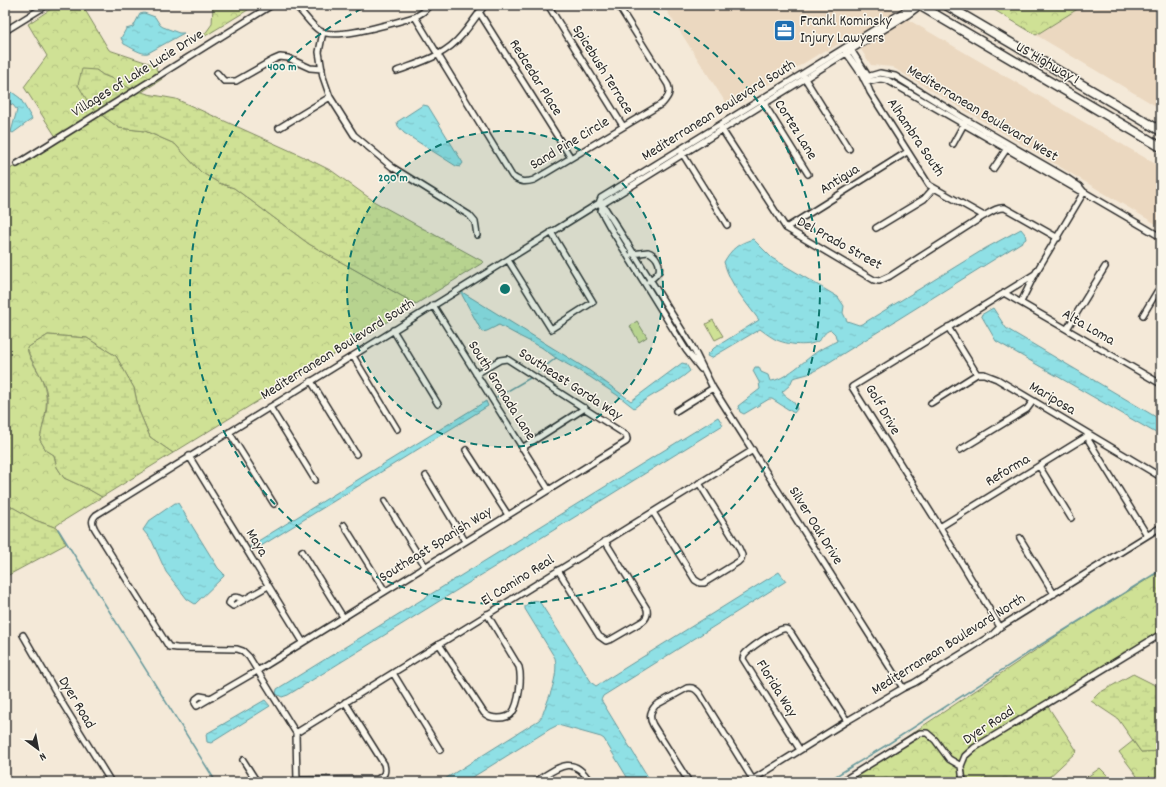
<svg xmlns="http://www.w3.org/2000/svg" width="1166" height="787" font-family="Dekko,sans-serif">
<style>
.built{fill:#ebd8c0}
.grass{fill:#cfe195;stroke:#7d8660}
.forest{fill:url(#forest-crowns);stroke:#7d8660}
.wetland{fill:url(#wetland-marsh);stroke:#7d8660}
.water{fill:url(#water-ripples);stroke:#67989b}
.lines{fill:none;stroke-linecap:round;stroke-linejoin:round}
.stream{stroke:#67989b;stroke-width:1.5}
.street-casing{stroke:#2b2b2b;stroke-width:8}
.primary-casing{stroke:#2b2b2b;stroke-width:11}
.street{stroke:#fbf7ec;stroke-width:5}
.primary{stroke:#fbf7ec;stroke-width:8}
.ring{fill:none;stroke:#0f766e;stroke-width:2;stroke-dasharray:7 5}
.labels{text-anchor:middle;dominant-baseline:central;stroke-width:3;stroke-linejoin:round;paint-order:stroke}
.poi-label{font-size:15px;fill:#2b2b2b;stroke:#fbf7ec;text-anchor:start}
.street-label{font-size:15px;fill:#2b2b2b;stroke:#fbf7ec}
.centre{fill:#0f766e;stroke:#fbf7ec;stroke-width:2}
.ring-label{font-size:12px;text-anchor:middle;font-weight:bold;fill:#0f766e;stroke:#fbf7ec;stroke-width:3;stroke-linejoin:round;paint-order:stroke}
</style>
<defs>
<pattern id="forest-crowns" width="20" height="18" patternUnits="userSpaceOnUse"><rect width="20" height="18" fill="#cfe195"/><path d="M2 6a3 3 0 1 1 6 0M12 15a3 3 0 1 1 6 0" fill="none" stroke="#b2c181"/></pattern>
<pattern id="wetland-marsh" width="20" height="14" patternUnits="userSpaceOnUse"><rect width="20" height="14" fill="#cfe195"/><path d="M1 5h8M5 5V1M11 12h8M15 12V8" fill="none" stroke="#b2c181"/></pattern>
<pattern id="water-ripples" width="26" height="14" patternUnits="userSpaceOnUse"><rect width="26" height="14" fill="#8fe0e5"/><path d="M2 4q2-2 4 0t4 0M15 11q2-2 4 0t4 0" fill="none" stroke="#7cc0c5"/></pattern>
</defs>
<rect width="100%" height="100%" fill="#f4e9d8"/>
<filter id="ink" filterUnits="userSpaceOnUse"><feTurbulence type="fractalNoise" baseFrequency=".025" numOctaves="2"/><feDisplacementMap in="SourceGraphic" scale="8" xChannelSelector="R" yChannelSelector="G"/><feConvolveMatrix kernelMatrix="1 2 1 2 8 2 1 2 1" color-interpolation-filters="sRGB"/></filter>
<g filter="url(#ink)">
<path class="built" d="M 663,5 L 884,5 L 896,13 L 854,39 L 850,37 L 827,51 L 825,50 L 725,112 L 721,106 L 724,104 L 724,100 Z
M 1084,5 L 1161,5 L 1161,109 L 1036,35 Z
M 907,19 L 1161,167 L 1161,227 L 892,67 L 871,65 L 860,48 Z"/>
<path class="grass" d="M 713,320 L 723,336 L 715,340 L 706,324 Z
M 637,321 L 647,337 L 639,342 L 630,326 Z"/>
<path class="forest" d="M 57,5 L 82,5 L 109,50 L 157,66 L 156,69 L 162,79 L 142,92 L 129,88 L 118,81 L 103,75 L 96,70 L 91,107 L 119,128 L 145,131 L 175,144 L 201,172 L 219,183 L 234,188 L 309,244 L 416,304 L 173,453 L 150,437 L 139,411 L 134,388 L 116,356 L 87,338 L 48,335 L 27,348 C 29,359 37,369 42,379 C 51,402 44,417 40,440 L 46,450 L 54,455 L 57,467 L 64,478 L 88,489 L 102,497 L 60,523 L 56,526 L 57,528 L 35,520 L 14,508 L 5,505 L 5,172 L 58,140 L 24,87 L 47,56 L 28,24 Z
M 213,5 L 256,5 L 202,38 L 212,24 Z
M 996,5 L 1084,5 L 1036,35 L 991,8 Z
M 1161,571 L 1161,634 L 1047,705 L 1077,751 L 1044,782 L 837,782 L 902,740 L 1070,627 Z
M 1133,741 L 1141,752 L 1161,751 L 1161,782 L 1130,782 L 1137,776 L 1119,752 Z
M 1100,768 L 1114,782 L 1080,782 Z"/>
<path class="wetland" d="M 82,69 L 96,70 L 103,75 L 118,81 L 129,88 L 148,94 L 176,99 L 302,156 L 332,171 L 375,202 L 484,262 L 416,304 L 309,244 L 234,188 L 219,183 L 201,172 L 175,144 L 145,131 L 119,128 L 91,107 L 78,85 Z
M 48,335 L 87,338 L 116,356 L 134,388 L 139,411 L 150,437 L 173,453 L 102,497 L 88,489 L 64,478 L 57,467 L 54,455 L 46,450 L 40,440 C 42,426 48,412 47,397 C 46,379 32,365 27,348 Z
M 5,505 L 14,508 L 35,520 L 57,528 L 66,544 L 5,577 Z
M 1133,674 L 1161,688 L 1161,751 L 1141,752 L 1118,719 L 1091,701 L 1099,693 Z"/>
<path class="water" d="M 144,13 L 155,17 L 160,25 L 163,27 L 179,33 L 184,33 L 148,53 C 141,55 131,47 124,44 L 121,38 L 126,29 L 133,27 L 140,14 Z
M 5,87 L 20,98 L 32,119 L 13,133 L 11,132 L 17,110 L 13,105 L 5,102 Z
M 423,105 L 428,106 L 463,163 L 460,167 L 456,166 L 404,133 L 398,126 L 397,122 Z
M 1021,229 L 1025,234 L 1026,239 L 1022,242 L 820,368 L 808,374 L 793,378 L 790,385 L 782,392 C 786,399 794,398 797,409 L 794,413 L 772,399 L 769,399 L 744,414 L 740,412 L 738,406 L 760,389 L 759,382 L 753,371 L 755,367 L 759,367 L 761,372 L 768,375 L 770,381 C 784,381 806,359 818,351 C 824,347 831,344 837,341 L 835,334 L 831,330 C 824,331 823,338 818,341 C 808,348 782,344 773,338 C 768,335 764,332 760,329 L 711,358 L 707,356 L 708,354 L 714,348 L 759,320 C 745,301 730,285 724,262 C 732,248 738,244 753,239 L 772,258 L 838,297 L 844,306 L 843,313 L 847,321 L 859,325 L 864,323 L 986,248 Z
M 462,292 L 590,371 L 631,401 L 682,363 L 686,364 L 690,371 C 673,386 651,394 634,408 L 620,397 L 590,377 L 556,358 L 541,347 L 521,337 L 499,325 L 487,331 L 482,332 L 462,295 Z
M 993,308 L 1006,328 L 1009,330 L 1161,420 L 1161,436 L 996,341 L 981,315 Z
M 486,401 L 488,406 L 253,551 L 250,546 Z
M 718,417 L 723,425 L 288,695 L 282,697 L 276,694 L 277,689 Z
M 175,503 L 178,503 L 218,568 L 223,573 L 224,576 L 195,604 L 187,599 L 166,572 L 152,541 L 143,530 L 149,521 Z
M 779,572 L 786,581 L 783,583 L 603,696 L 601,700 L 603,703 L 651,782 L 630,782 L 604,739 L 601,737 L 558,725 L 550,729 L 465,782 L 440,782 L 539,720 L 542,716 C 548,699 559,677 555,658 L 525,609 L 525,606 C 529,602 533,599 539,601 L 592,683 L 596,686 Z
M 265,700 L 270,706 L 211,743 L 207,742 L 206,734 Z"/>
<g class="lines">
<path class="stream" d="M 538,372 L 556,358
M 497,397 L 530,378
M 58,529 L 216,782
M 826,782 L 885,746 L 1042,644 L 1161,570"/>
<defs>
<path id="street" d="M 294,5 C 304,12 309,24 320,31 C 338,41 394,22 415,17 L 423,12 L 430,5
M 548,5 L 623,126
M 479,12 L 571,158
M 415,17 L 512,176 C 520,182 524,183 534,180 L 663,103 C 668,97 671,93 668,85 L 618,5
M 5,31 L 47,5
M 323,32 L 319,52 L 323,77 L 330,97 L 354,135 L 392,167 L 469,215 L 475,222 L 477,235
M 850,48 L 866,73 L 868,77 L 867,82 L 880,79 L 887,80 L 1078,190 L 1084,192
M 845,51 C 854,64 865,77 870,92 L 929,185 L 984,216 C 991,212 997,207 1005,208 L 1058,238
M 397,71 C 421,62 445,56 462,35 C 470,26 477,15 485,5
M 217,73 L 224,81 L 236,81 L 273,60 L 280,57 L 288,58 L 310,68 L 322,69
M 804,77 L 849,149
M 863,78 L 880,73 L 895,76 L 960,116 L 1067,178 L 1079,186 L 1084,192 L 1161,237
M 763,102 L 808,174
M 279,128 L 330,97
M 721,128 L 786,228 L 874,280 L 879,281 L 890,276 L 984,216
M 953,144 L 965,122
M 682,153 L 727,225
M 17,164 L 272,5
M 993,169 L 1008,147
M 599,203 L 602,207 L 605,208 L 692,346 L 713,388 L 903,688
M 599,203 L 601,198 L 914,5
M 602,207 L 601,211 L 611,229 L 686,350 L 701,369
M 786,228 L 907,152
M 876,228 L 924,199 L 934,188
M 632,254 L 648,252 C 655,254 661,263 659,271 C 657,275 653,278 649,281
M 508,260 L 551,329 L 593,302 L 551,232
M 1004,293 L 1161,384
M 1021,302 L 1035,274 L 1084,192
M 433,305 L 549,490
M 1143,315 L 1161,285
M 948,327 L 977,374 L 984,374 L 997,379 L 1161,477
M 1067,329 L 1105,267
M 393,330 L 438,404
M 353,356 L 397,429
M 476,374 L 500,360 L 507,359 L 626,435 L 627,439
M 311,381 L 356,454
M 931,403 L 977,374
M 270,407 L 315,480
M 676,411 L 713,388
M 229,432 L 274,504
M 1089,435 L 1089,441 L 1147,535
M 522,448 L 585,408
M 466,450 L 508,515
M 960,450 L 1027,409 L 1033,401
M 189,456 L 303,642
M 1039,466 L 1071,518
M 426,476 L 465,541
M 385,501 L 425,566
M 653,512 L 695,580 L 700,583 L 704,583 L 738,562 L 741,559 L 742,555 L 738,546 L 699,483
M 344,525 L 385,591
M 940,527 L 1089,435
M 1020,538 L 1054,594
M 302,551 L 343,617
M 558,570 L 599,636 L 606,641 L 612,639 L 643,621 C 647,618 648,615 647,609 L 605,541
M 244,600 C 239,597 234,595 230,601 L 229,603 L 233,606 L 268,586
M 1000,627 L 940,527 L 852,387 L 1035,274
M 23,635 L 64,706 L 111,782
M 439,644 L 484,713 C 488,717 492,718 498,718 C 503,718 509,717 512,713 C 519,704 522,678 519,667 L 487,614
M 393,673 L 440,750
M 211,698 L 200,696 L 196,699 L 195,703 L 197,706 L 257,671 L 626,442 L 627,439
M 296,733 L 753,450
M 800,750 L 743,659 L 744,655 C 748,649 776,630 783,629 C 787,628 788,630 791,633 L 847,721
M 243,760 L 257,782
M 961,766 L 963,782
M 297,780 L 377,779 C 385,776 386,772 384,764 L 345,702
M 297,782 L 296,733 L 249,657 L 243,651 L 237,649 L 177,648 L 169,647 L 167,644 L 95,529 C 92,523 91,520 96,515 L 599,203 L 604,203 L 909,14 L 921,5
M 535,782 C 557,768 573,753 590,782
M 689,782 L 653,725 C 649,718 650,711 656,705 L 687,688 C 693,687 696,689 700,694 L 753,780
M 749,782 L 847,721 L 903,688 L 914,683 L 971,648 L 993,634 L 1000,627 L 1161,527
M 841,782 L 920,733 L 927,733 L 935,740 L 949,759 L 961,766 L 965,756 L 974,748 L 1161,634"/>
<path id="primary" d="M 919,5 L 1161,147
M 946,5 L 1161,131"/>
</defs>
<use href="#street" class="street-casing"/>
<use href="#primary" class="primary-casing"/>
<use href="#street" class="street"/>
<use href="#primary" class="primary"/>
</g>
</g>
<circle cx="505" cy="289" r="158" fill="#0f766e" fill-opacity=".12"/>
<g class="ring">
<circle cx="505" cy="289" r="158"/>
<path d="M643 6A315 315 0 1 1 367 6"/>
</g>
<defs>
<symbol id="office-square" viewBox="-11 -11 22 22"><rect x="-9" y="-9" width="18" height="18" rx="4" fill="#1f6fb2" stroke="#fbf7ec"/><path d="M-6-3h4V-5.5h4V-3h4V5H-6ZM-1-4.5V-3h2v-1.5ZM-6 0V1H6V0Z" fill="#fff"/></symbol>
</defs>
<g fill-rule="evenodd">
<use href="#office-square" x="772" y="18" width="25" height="25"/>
</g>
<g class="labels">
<g class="poi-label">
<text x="800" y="22">Frankl Kominsky<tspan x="800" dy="17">Injury Lawyers</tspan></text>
</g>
<g class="street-label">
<text transform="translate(1047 64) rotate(30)">US Highway 1</text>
<text transform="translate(602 70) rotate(58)">Spicebush Terrace</text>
<text transform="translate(138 74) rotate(-32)">Villages of Lake Lucie Drive</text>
<text transform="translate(535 78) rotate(58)">Redcedar Place</text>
<text transform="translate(719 111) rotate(-32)">Mediterranean Boulevard South</text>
<text transform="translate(982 114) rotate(31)">Mediterranean Boulevard West</text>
<text transform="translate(795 130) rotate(58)">Cortez Lane</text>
<text transform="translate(915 138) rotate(56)">Alhambra South</text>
<text transform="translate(570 144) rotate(-31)">Sand Pine Circle</text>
<text transform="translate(840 180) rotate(-32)">Antigua</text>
<text transform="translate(839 244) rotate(29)">Del Prado Street</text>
<text transform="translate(1088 328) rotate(30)">Alta Loma</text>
<text transform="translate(338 350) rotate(-32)">Mediterranean Boulevard South</text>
<text transform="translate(570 385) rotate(33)">Southeast Gorda Way</text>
<text transform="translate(501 391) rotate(58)">South Granada Lane</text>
<text transform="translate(1052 399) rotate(31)">Mariposa</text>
<text transform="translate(882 410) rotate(60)">Golf Drive</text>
<text transform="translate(1008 471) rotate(-31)">Reforma</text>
<text transform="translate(815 526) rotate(58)">Silver Oak Drive</text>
<text transform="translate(256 543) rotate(59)">Maya</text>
<text transform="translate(436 545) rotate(-32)">Southeast Spanish Way</text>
<text transform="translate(518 581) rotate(-32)">El Camino Real</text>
<text transform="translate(949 645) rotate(-32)">Mediterranean Boulevard North</text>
<text transform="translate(776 689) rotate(58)">Florida Way</text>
<text transform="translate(76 703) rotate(59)">Dyer Road</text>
<text transform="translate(989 726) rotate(-33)">Dyer Road</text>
</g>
</g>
<circle cx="505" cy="289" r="6" class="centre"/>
<g class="ring-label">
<text x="282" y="70">400 m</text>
<text x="393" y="181">200 m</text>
</g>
<rect width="1166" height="787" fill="none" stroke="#fbf7ec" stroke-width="20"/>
<rect x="10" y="10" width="1146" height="767" fill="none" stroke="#2b2b2b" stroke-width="1.5" filter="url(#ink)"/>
<g transform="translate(38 749) rotate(148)" stroke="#fbf7ec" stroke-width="3" paint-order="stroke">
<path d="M0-3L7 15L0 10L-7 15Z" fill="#2b2b2b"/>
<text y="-6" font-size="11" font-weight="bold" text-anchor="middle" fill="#2b2b2b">N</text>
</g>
</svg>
